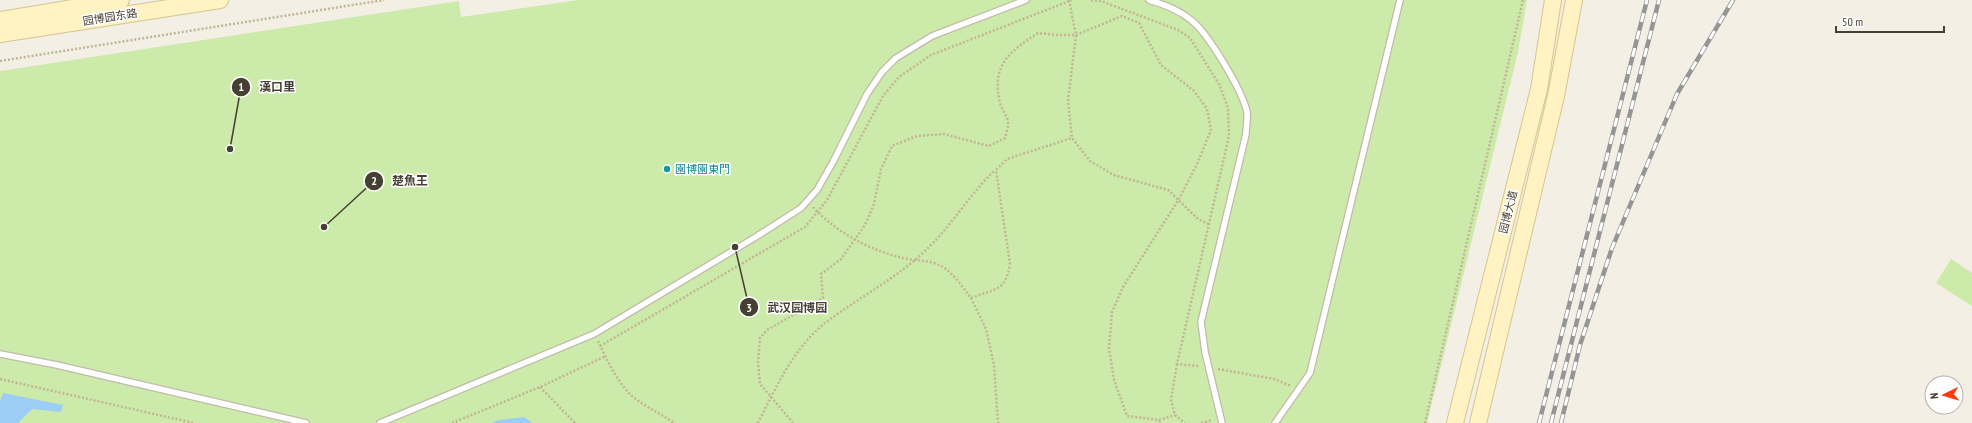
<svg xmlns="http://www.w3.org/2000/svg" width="1972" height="423" font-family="'PT Sans Narrow','Noto Sans SC',sans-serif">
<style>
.green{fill:#ccebaa}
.water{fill:#9ccef5}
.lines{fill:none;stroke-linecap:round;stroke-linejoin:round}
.service-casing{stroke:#c2baa9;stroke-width:8}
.secondary-casing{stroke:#d6c591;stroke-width:18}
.path{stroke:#c2b497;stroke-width:2.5;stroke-dasharray:2 2;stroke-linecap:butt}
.service{stroke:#fff;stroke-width:5.5}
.secondary{stroke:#fff2c3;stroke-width:16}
.rail-casing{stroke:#959595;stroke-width:4.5}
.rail{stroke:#fff;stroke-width:3;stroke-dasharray:9;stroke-linecap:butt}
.culture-dot{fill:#0f9aa8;stroke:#fff;stroke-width:1.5}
.labels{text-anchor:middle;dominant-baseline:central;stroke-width:3;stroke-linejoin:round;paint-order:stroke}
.street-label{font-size:11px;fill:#463f34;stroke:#fff}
.culture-label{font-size:11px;fill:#0d838f;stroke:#fff;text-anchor:start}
.leader{fill:none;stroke:#463f34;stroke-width:1.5}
.callout-dot{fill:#463f34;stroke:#fff;stroke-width:1.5}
.mark-label{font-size:12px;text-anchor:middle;font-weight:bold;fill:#fff}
.callout-label{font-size:12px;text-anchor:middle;font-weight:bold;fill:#463f34;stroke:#fff;stroke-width:3;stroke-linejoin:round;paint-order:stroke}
</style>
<rect width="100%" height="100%" fill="#f3efe4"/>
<path class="green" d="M 578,0 L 1527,0 L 1518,52 L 1427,423 L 0,423 L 0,71 L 459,1 L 461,17 Z
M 1951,259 L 1972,273 L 1972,306 L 1936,283 Z"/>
<path class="water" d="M 3,393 L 63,405 L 61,412 L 32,409 L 18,423 L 0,423 L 0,401 Z
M 524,417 L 533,423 L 492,423 L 499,420 Z"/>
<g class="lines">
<defs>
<path id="service" d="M 1149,0 C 1163,4 1179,10 1191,20 C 1208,33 1242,90 1247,112 C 1248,118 1246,127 1246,134 L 1201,322 L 1205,352 L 1222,423
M 0,354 L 57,365 L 306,423
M 380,423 L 594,334 L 754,238 L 801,208 L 817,190 L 833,162 L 867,94 L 882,72 L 896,58 L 932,36 L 1026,0
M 1275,423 L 1310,373 L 1400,0"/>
<path id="secondary" d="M 0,20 L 121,0
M 0,34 L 220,0
M 1455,423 L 1539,89 L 1553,0
M 1478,423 L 1556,96 L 1574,0"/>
</defs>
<use href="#service" class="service-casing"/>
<use href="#secondary" class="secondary-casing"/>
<path class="path" d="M 1069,0 L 1076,35 L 1068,101 L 1072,138 L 1090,161 L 1114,175 L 1168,190 L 1198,219 L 1209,224
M 1091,0 L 1101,1 L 1178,30 L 1190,38 L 1219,84 L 1228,108 L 1229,136 L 1177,364 L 1198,366
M 0,61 L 384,0
M 813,207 C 836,232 869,250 903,258 C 914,261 929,260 939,265 C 952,271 962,286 971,298 C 995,289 1006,291 1010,264 L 996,170 L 1007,159 L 1072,138
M 971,298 L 986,329 L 994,365 L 998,423
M 598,341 C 607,360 617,382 632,396 C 645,407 660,413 674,423
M 600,346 L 805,227 L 827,200 L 883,96 L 899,77 L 931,55 L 1072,0
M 1177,364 L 1171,400 L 1175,415 L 1185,423
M 1218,369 L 1274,379 L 1291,386
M 0,379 L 194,423
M 540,387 L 575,423
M 1159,420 L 1175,415
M 452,423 L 540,387 L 606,356
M 758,423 C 776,387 793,349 825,323 C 859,297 900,277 930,246 C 954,222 971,193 995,170
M 793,423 L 760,384 L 758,363 L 760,338 L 767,330 L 823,298 L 821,274 L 841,259 L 865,225 L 874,204 L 881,169 L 892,146 L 917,136 L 944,134 L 989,146 L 1005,138 C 1006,134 1008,128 1008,123 C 1008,116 1001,109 1000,103 C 991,65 1009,52 1038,33 L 1057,35 L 1076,35 L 1122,16 L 1139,23 L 1161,65 L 1194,91 L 1207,109 L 1211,130 L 1197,164 L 1179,199 L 1123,287 L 1112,312 L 1109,348 L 1114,380 L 1127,416 L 1159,420 L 1160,423
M 1201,423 L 1212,420
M 1425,423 L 1523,0"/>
<use href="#service" class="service"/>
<use href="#secondary" class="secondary"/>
<defs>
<path id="rail" d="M 1539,423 L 1647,0
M 1551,423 L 1659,0
M 1561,423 L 1580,345 L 1612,248 L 1677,94 L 1733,0"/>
</defs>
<use href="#rail" class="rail-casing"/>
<use href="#rail" class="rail"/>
</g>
<circle class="culture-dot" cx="667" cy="169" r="4"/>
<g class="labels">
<g class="street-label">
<text transform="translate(110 17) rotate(-9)">园博园东路</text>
<text transform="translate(1508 212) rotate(-76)">园博大道</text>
</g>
<g class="culture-label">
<text x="675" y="169">園博園東門</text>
</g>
</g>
<path class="leader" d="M230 149L241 87M324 227L374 181M735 247L749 307"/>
<g class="callout-dot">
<circle cx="230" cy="149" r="4"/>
<circle cx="324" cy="227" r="4"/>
<circle cx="735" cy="247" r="4"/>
<circle cx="241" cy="87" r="10"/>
<circle cx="374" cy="181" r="10"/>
<circle cx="749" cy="307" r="10"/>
</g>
<g class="mark-label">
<text x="241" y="91">1</text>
<text x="374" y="185">2</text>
<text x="749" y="312">3</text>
</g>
<g class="callout-label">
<text x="277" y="91">漢口里</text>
<text x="410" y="185">楚魚王</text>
<text x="797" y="312">武汉园博园</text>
</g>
<g transform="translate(1944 395) rotate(265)"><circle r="19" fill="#ffffff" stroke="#b5b2ae"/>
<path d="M0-3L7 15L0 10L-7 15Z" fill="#ff3910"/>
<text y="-6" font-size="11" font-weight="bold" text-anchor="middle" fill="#463f34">N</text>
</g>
<path d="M1836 26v6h108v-6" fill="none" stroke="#463f34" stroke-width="2"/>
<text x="1842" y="26" font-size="12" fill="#463f34" stroke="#ffffff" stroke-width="3" paint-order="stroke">50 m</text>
</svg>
